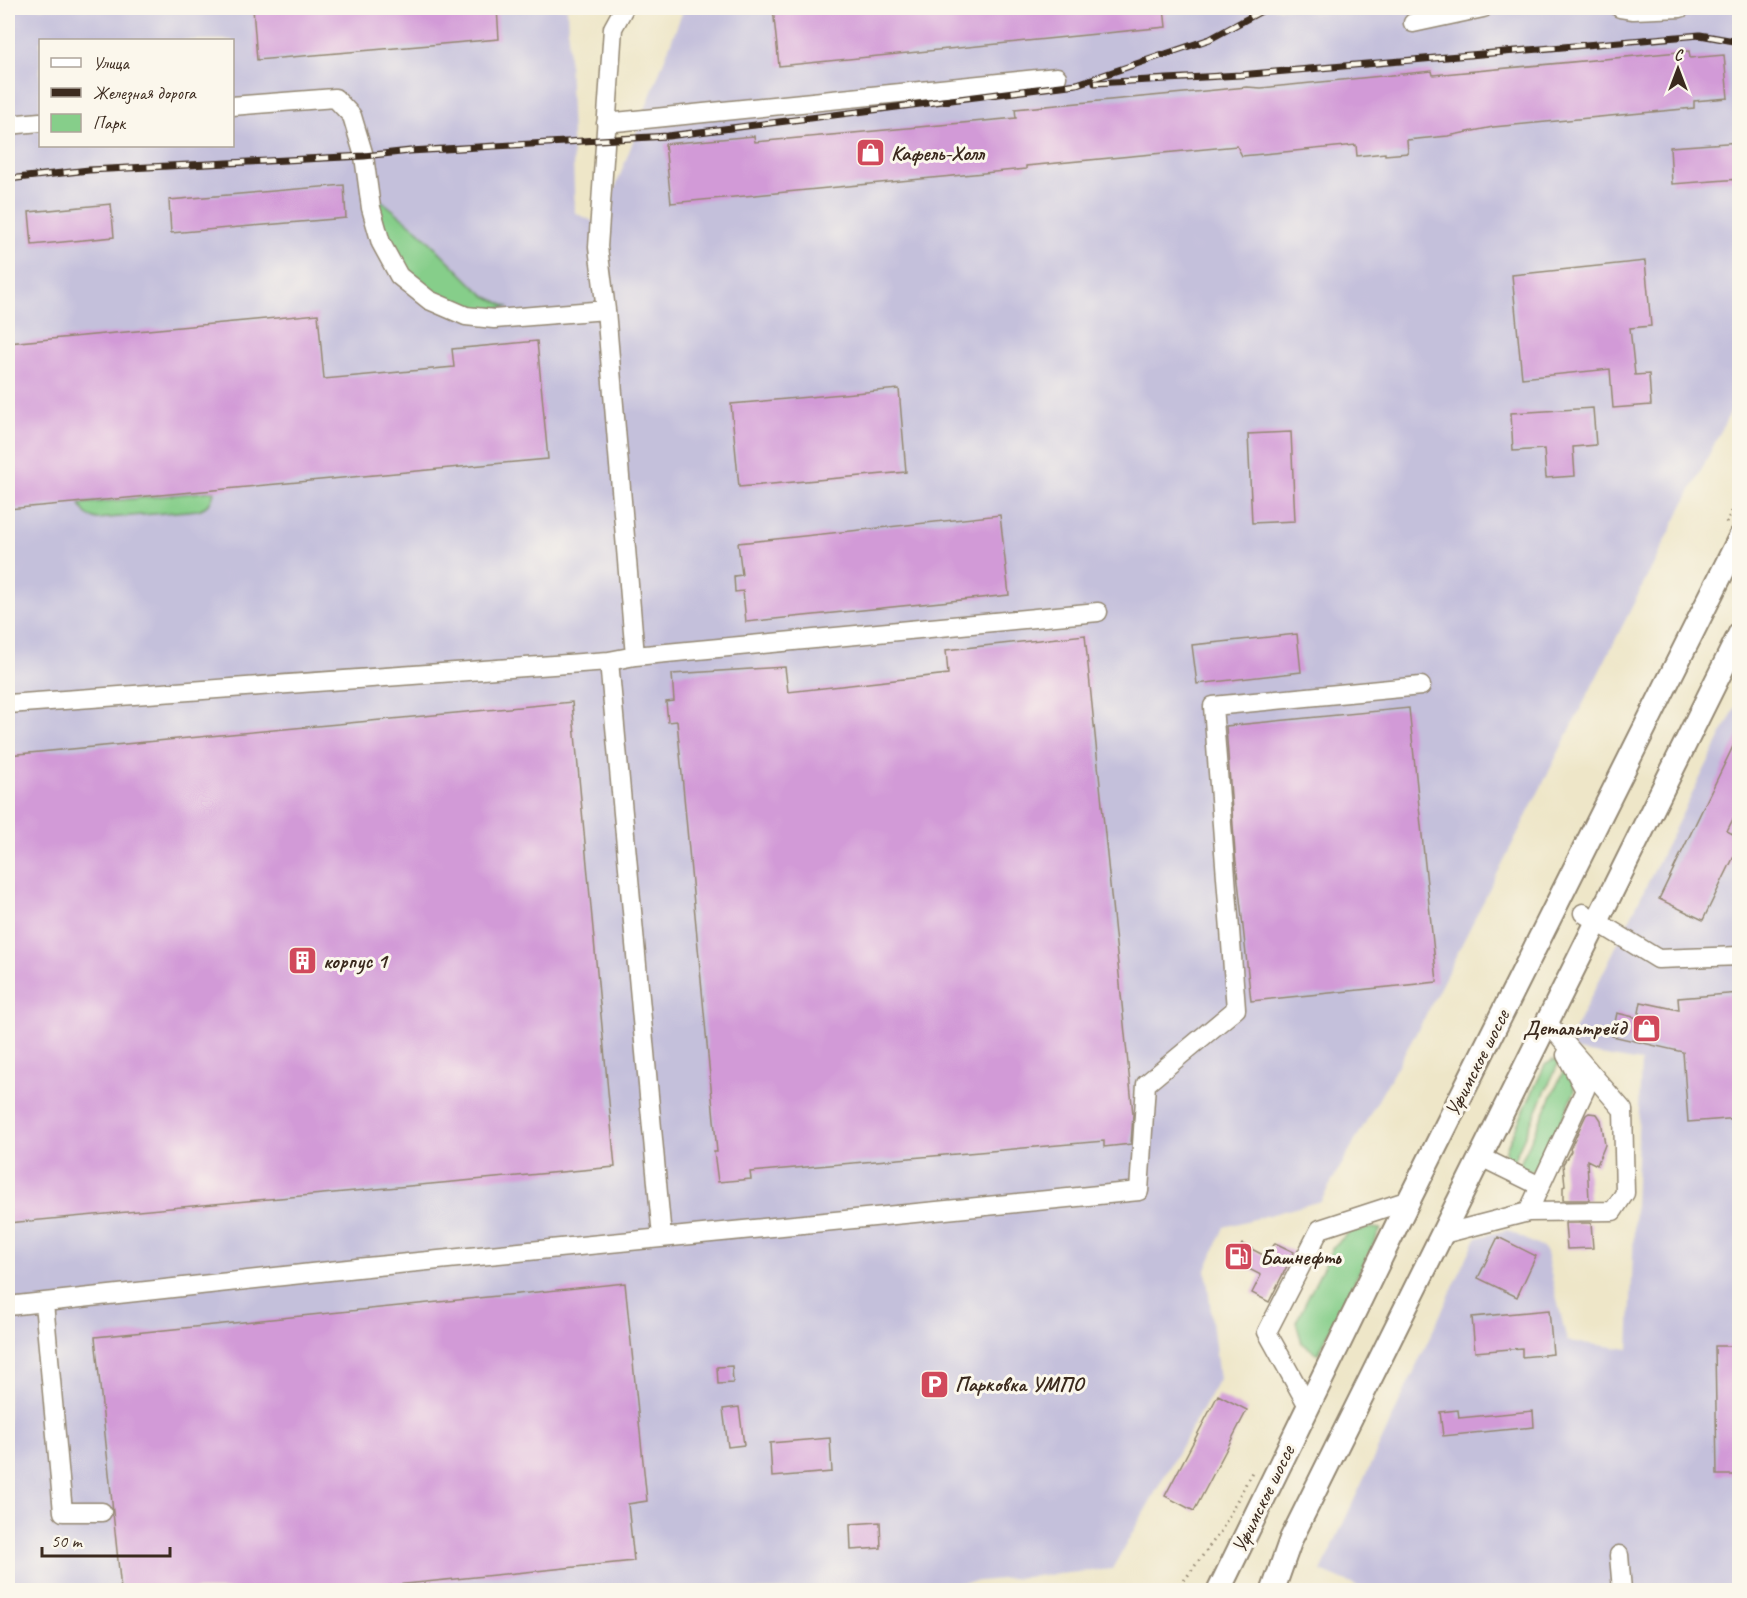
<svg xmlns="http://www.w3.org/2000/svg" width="1747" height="1598" font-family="Caveat,sans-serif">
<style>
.industrial{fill:#c4c0db;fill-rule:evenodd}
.green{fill:#86ce8a;stroke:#607c54;stroke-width:1.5}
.building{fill:#d29ad7}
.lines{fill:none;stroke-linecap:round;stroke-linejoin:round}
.minor-casing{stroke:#948873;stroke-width:21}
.major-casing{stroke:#948873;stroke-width:26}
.path{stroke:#948873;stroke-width:3;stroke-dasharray:1.5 4.5;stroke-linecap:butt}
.minor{stroke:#fff;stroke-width:18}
.major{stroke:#fff;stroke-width:22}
.rail-casing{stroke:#3b2a1e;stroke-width:7}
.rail{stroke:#fbf7ec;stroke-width:4.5;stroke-dasharray:14;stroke-linecap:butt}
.labels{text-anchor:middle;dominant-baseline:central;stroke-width:6;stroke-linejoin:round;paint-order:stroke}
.poi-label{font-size:21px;font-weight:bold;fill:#3b2a1e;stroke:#fbf7ec;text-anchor:start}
.street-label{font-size:21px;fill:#3b2a1e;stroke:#fbf7ec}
</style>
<rect width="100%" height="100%" fill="#fbf7ec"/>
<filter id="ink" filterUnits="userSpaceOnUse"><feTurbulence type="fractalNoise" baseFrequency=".0167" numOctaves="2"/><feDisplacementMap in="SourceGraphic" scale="12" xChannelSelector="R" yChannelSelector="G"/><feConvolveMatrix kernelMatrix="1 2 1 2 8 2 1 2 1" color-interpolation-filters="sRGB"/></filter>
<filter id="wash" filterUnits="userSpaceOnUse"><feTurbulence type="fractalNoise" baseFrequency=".008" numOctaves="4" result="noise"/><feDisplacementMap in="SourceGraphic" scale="24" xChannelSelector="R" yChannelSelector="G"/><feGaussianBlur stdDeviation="1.35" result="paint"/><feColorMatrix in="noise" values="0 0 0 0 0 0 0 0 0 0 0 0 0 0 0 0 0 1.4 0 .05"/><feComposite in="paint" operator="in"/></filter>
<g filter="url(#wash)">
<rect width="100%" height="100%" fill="#eee6c8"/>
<path class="industrial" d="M 8,8 L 567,8 L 575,213 L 601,225 L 684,8 L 1739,8 L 1739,395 L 1425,1017 L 1321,1201 L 1224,1227 L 1206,1270 L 1219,1379 L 1112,1569 L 879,1590 L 8,1590 ZM 40,40 L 232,40 L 232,146 L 40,146 Z
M 1739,700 L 1739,1587 L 1704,1590 L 1366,1590 L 1321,1571 L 1476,1238 L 1507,1230 L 1545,1249 L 1567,1341 L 1629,1349 L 1641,1062 L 1565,1049 Z"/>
<path class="green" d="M 371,192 L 419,231 L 475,287 L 486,296 L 508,307 L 478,311 L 451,304 L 400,273 Z
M 214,491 C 213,502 208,506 198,510 L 97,519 C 87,516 84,513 80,504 Z
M 1553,1060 L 1559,1062 L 1511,1166 L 1506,1157 L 1506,1149 L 1545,1065 Z
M 1564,1070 L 1573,1083 L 1575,1091 L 1542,1163 C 1535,1170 1527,1174 1517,1170 Z
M 1372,1228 L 1381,1229 L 1318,1354 L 1302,1343 L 1296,1322 L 1333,1247 L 1352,1230 Z"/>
<g id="blocks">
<path class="building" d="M 253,8 L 497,8 L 499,39 L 257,60 Z
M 773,8 L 1164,8 L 1166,27 L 779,66 Z
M 1689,51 L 1690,58 L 1724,55 L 1728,98 L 1694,101 L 1694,108 L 1493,127 L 1448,136 L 1407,140 L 1408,153 L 1385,155 L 1385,153 L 1357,156 L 1356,145 L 1242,156 L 1237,146 L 1026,166 L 1026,169 L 671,203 L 665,144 L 754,136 L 755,142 L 1016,118 L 1015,109 L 1247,87 L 1261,88 L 1432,71 L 1433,75 Z
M 1740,142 L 1740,179 L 1672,184 L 1670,147 Z
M 344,185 L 346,218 L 171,233 L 169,200 Z
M 111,204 L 114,237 L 32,245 L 29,212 Z
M 1645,261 L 1651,326 L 1630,328 L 1635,375 L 1649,374 L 1651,405 L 1613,408 L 1610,369 L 1522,378 L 1512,275 Z
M 318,314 L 324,379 L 454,367 L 452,349 L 537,341 L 548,459 L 8,509 L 8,343 Z
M 899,389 L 906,472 L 739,487 L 731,404 Z
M 1593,408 L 1596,445 L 1573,447 L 1575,476 L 1546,478 L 1544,449 L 1513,451 L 1511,413 Z
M 1291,432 L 1295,521 L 1252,523 L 1248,434 Z
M 1000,515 L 1009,595 L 746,622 L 743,591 L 735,592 L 734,576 L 742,575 L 738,543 Z
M 1297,634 L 1301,672 L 1197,684 L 1192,645 Z
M 1085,635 L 1133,1114 L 1131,1144 L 1104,1147 L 1104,1141 L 750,1172 L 751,1179 L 718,1182 L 714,1152 L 717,1152 L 677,721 L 668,722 L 666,702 L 674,701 L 672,674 L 785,667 L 788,692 L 948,674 L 946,650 Z
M 572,702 L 615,1167 L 8,1223 L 8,755 Z
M 1409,708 L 1437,982 L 1251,1001 L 1235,853 L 1226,726 Z
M 1740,732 L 1740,805 L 1727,831 L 1740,838 L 1740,844 L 1703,920 L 1659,899 Z
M 1740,993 L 1740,1118 L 1688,1122 L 1683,1052 L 1612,1036 L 1617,1013 L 1638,1018 L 1641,1002 L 1679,1010 L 1678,998 Z
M 1589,1113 L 1597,1114 L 1601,1120 L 1605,1145 L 1597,1165 L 1587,1160 L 1589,1200 L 1563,1200 L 1563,1187 L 1565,1186 L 1563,1164 L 1571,1151 L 1570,1149 L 1586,1115 Z
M 1565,1223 L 1591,1223 L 1593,1248 L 1567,1249 Z
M 1498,1237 L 1536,1256 L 1517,1297 L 1478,1278 Z
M 1275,1243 L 1294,1252 L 1269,1302 L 1252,1293 L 1261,1275 L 1233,1261 L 1242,1244 L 1267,1257 Z
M 625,1283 L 647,1501 L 628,1504 L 634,1561 L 346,1590 L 121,1590 L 95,1337 Z
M 1549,1310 L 1553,1354 L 1522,1357 L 1522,1348 L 1475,1352 L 1472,1317 Z
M 1715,1346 L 1740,1346 L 1740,1475 L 1717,1475 Z
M 732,1366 L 733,1383 L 718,1384 L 717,1367 Z
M 1218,1395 L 1247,1410 L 1194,1511 L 1165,1496 Z
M 739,1407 L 744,1445 L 728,1447 L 723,1409 Z
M 1458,1410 L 1459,1418 L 1533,1411 L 1534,1427 L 1443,1436 L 1440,1412 Z
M 830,1438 L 832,1472 L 772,1477 L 770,1443 Z
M 880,1522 L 881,1548 L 851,1550 L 850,1524 Z"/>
</g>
</g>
<g filter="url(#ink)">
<use href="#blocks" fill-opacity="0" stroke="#948873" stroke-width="1.5"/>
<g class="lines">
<defs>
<path id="minor" d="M 624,8 L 613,28 L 598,247 L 606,310 L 635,656
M 1620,8 L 1633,10 L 1681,8
M 1413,23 L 1483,8
M 232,106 L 335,98 L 352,116 L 364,156 L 371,208 L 381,243 L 399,276 L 429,300 L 466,316 L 494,319 L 606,310
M 606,123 L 1057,77
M 8,125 L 40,122
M 609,661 L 662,1237
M 8,704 L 609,661 L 635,656 L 1098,612
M 1583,913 L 1658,959 L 1740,956
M 1481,1157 L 1540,1186
M 1528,1212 L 1613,1211 L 1625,1193 L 1623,1110 L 1546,1021
M 1443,1234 L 1528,1212 L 1585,1090 L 1566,1055
M 44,1303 L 63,1512 L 102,1512
M 8,1306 L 357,1268 L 1139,1191 L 1146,1084 L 1236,1009 L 1213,706 L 1421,686
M 1308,1406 L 1267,1332 L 1320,1229 L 1409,1200
M 1619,1555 L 1622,1590"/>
<path id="major" d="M 1219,1590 L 1409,1200 L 1740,537
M 1273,1590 L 1291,1539 L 1740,633"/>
</defs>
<use href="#minor" class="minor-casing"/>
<use href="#major" class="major-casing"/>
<path class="path" d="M 1726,523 L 1740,494
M 1177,1590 L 1221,1531 L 1253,1470"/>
<use href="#minor" class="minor"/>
<use href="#major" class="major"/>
<defs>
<path id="rail" d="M 1095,83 L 1240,75 L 1700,35 L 1740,42
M 8,179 L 89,170 L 364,156 L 410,151 L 668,136 L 1077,84 L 1210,39 L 1267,8"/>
</defs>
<use href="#rail" class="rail-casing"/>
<use href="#rail" class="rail"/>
</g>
</g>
<defs>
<symbol id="shop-square" viewBox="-11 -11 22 22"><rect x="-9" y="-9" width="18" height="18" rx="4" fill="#d1495b" stroke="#fbf7ec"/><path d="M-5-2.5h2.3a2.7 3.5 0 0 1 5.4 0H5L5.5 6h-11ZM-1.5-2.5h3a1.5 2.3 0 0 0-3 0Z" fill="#fff"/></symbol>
<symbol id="building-square" viewBox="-11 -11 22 22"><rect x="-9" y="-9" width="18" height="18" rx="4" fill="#d1495b" stroke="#fbf7ec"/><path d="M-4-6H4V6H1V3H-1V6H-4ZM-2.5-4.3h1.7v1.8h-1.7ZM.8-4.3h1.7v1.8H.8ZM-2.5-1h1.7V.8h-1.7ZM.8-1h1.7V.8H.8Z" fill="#fff"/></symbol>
<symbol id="fuel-square" viewBox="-11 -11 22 22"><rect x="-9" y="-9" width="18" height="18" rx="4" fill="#d1495b" stroke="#fbf7ec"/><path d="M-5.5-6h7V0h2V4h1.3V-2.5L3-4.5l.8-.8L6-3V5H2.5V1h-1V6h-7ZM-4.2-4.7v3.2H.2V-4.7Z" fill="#fff"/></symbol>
<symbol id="parking-square" viewBox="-11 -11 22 22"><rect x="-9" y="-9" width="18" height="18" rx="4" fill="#d1495b" stroke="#fbf7ec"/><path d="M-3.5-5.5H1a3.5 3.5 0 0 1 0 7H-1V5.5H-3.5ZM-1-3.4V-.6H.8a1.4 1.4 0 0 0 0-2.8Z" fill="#fff"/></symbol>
</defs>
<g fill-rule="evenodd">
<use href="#shop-square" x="854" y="136" width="33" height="33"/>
<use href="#building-square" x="286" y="944" width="33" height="33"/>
<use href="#shop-square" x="1630" y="1012" width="33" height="33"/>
<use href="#fuel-square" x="1222" y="1240" width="33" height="33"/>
<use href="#parking-square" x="918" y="1368" width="33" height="33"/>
</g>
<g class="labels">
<g class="poi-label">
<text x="891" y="153">Кафель-Холл</text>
<text x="323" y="961">корпус 1</text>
<text x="1626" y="1028" text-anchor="end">Детальтрейд</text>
<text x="1260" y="1257">Башнефть</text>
<text x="955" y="1384">Парковка УМПО</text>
</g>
<g class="street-label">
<text transform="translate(1477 1063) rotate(-63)">Уфимское шоссе</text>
<text transform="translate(1263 1499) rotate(-64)">Уфимское шоссе</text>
</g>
</g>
<rect width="1747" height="1598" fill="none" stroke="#fbf7ec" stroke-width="30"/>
<rect x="39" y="39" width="195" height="108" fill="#fbf7ec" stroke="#aea59a" stroke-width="1.5"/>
<rect x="51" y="58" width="30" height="9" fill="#ffffff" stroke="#aea59a" stroke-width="1.5"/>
<text x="93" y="69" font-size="18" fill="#3b2a1e">Улица</text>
<rect x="51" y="88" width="30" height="9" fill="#3b2a1e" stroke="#aea59a" stroke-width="1.5"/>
<text x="93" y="99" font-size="18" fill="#3b2a1e">Железная дорога</text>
<rect x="51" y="114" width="30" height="18" fill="#86ce8a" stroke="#aea59a" stroke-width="1.5"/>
<text x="93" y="129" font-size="18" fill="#3b2a1e">Парк</text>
<g transform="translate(1678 69)" stroke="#fbf7ec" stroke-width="4.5" paint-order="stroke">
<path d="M0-4.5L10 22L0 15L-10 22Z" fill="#3b2a1e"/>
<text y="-9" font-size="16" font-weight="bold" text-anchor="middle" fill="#3b2a1e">С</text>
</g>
<path d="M42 1547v9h128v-9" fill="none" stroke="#3b2a1e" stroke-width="3"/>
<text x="51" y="1547" font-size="18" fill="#3b2a1e" stroke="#fbf7ec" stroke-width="4.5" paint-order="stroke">50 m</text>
</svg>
